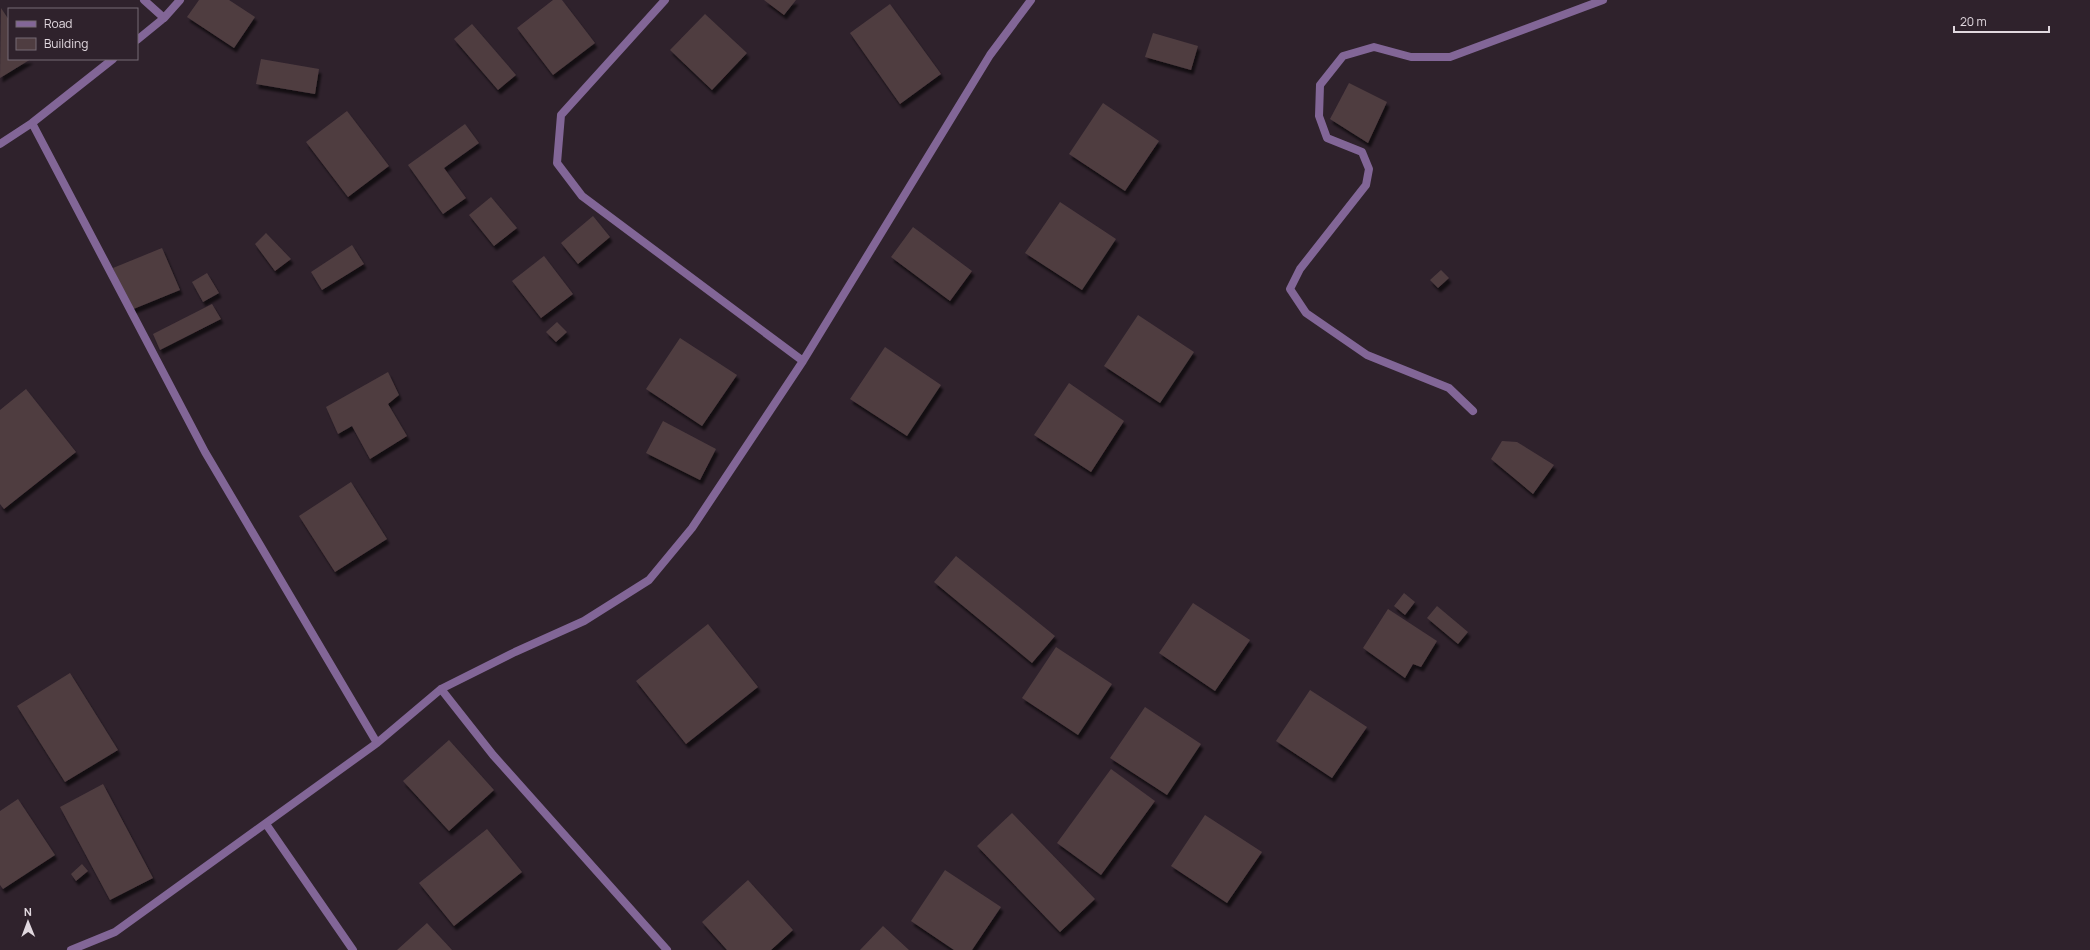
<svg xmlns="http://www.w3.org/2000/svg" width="2090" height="950" font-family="Manrope,sans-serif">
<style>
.building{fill:#4f3d41;filter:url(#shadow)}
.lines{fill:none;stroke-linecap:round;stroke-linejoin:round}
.street{stroke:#826697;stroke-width:8}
</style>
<defs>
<filter id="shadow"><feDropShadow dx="2.5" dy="4.5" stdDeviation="1" flood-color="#0009"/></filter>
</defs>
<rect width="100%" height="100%" fill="#2f222c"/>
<path class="building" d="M 199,0 L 229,0 L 255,17 L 234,48 L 187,17 Z
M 553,0 L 562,0 L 595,43 L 553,75 L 517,28 Z
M 764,0 L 796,0 L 784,15 Z
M 890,4 L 941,74 L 900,104 L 850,33 Z
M 1,8 L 9,20 L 9,59 L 31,59 L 0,78 Z
M 705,14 L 747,53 L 712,90 L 670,50 Z
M 472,24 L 516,75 L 498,90 L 454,39 Z
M 1153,33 L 1198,46 L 1191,70 L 1145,57 Z
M 261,59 L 319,69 L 315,94 L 256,84 Z
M 1349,83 L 1387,102 L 1368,143 L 1330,119 Z
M 1103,103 L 1159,141 L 1125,191 L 1069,154 Z
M 347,111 L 389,166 L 348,197 L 306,142 Z
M 465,124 L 479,143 L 444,168 L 466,198 L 443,214 L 408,165 Z
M 491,197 L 517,228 L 494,246 L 469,215 Z
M 1060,202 L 1116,239 L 1082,290 L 1025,253 Z
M 593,216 L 610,237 L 578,264 L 561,243 Z
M 913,227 L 972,271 L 950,301 L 891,257 Z
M 266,233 L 291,259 L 275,271 L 255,244 Z
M 352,245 L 364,264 L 322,290 L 311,272 Z
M 162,248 L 180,290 L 131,310 L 113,268 Z
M 544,256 L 573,294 L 541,318 L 512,281 Z
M 1441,270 L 1449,278 L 1438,288 L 1430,280 Z
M 207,273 L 219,293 L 203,302 L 192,282 Z
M 212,304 L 221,319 L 160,350 L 153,334 Z
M 1138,315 L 1194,352 L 1160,403 L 1104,366 Z
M 557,322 L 567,332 L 556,342 L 546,332 Z
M 680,338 L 737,375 L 702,426 L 646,389 Z
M 885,347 L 941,385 L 907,436 L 850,399 Z
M 388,372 L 399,395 L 388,404 L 407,436 L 370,459 L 352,426 L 338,434 L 326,407 Z
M 1069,383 L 1124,421 L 1091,472 L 1034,435 Z
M 26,389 L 76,452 L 4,509 L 0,504 L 0,410 Z
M 663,421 L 716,449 L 700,480 L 646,453 Z
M 1502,441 L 1517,442 L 1554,465 L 1533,494 L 1491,459 Z
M 351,482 L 387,539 L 335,572 L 299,516 Z
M 956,556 L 1055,636 L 1032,663 L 934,582 Z
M 1404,593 L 1415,602 L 1405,615 L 1394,606 Z
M 1193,603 L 1250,640 L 1215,691 L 1159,653 Z
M 1437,606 L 1468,632 L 1458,644 L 1427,618 Z
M 1388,609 L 1437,641 L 1421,667 L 1413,664 L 1405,678 L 1363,648 Z
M 708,624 L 758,687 L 686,744 L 636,681 Z
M 1056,647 L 1112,684 L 1078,735 L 1022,698 Z
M 70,673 L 118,750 L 65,782 L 17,706 Z
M 1310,690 L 1367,727 L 1332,778 L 1276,741 Z
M 1145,707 L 1201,744 L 1167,795 L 1110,758 Z
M 449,740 L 494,790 L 449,831 L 403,781 Z
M 1111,769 L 1155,801 L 1101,875 L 1057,843 Z
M 103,784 L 153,878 L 110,900 L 60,807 Z
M 18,799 L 55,855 L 3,889 L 0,885 L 0,811 Z
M 1012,813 L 1095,899 L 1060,932 L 977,846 Z
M 1205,815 L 1262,852 L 1227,903 L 1171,866 Z
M 487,829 L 522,872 L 454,926 L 419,883 Z
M 82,864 L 88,871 L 76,881 L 71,874 Z
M 945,870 L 1001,907 L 972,950 L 954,950 L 911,921 Z
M 748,880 L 793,930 L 771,950 L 727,950 L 702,922 Z
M 427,923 L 452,950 L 397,950 Z
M 883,926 L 909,950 L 860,950 Z"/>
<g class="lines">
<path class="street" d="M 144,0 L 164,18
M 665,0 L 561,115 L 557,163 L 582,196 L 803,361
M 137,40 L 164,18 L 180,0
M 32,123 L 205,452 L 377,743
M 0,144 L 32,123 L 113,59
M 1473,411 L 1449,388 L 1367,355 L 1306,313 L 1290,289 L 1300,269 L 1366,185 L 1369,169 L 1362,152 L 1327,138 L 1319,116 L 1320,85 L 1343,56 L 1374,47 L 1411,57 L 1450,57 L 1603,0
M 441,689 L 493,755 L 667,950
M 266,824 L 353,950
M 71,950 L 115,932 L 377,743 L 441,689 L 515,652 L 584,621 L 649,580 L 692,528 L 803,361 L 990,55 L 1031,0"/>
</g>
<rect x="8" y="8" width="130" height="52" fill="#2f222c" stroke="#766b74"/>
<rect x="16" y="21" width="20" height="6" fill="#826697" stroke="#766b74"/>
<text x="44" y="28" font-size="12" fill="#e1d8df">Road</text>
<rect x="16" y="38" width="20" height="12" fill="#4f3d41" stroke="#766b74"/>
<text x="44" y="48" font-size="12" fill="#e1d8df">Building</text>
<g transform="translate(28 922) rotate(359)" stroke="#2f222c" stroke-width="3" paint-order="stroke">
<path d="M0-3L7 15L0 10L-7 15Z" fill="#e1d8df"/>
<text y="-6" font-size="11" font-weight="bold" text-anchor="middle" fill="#e1d8df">N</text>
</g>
<path d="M1954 26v6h95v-6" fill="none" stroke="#e1d8df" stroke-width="2"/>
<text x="1960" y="26" font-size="12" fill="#e1d8df" stroke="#2f222c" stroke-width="3" paint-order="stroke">20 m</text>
</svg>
